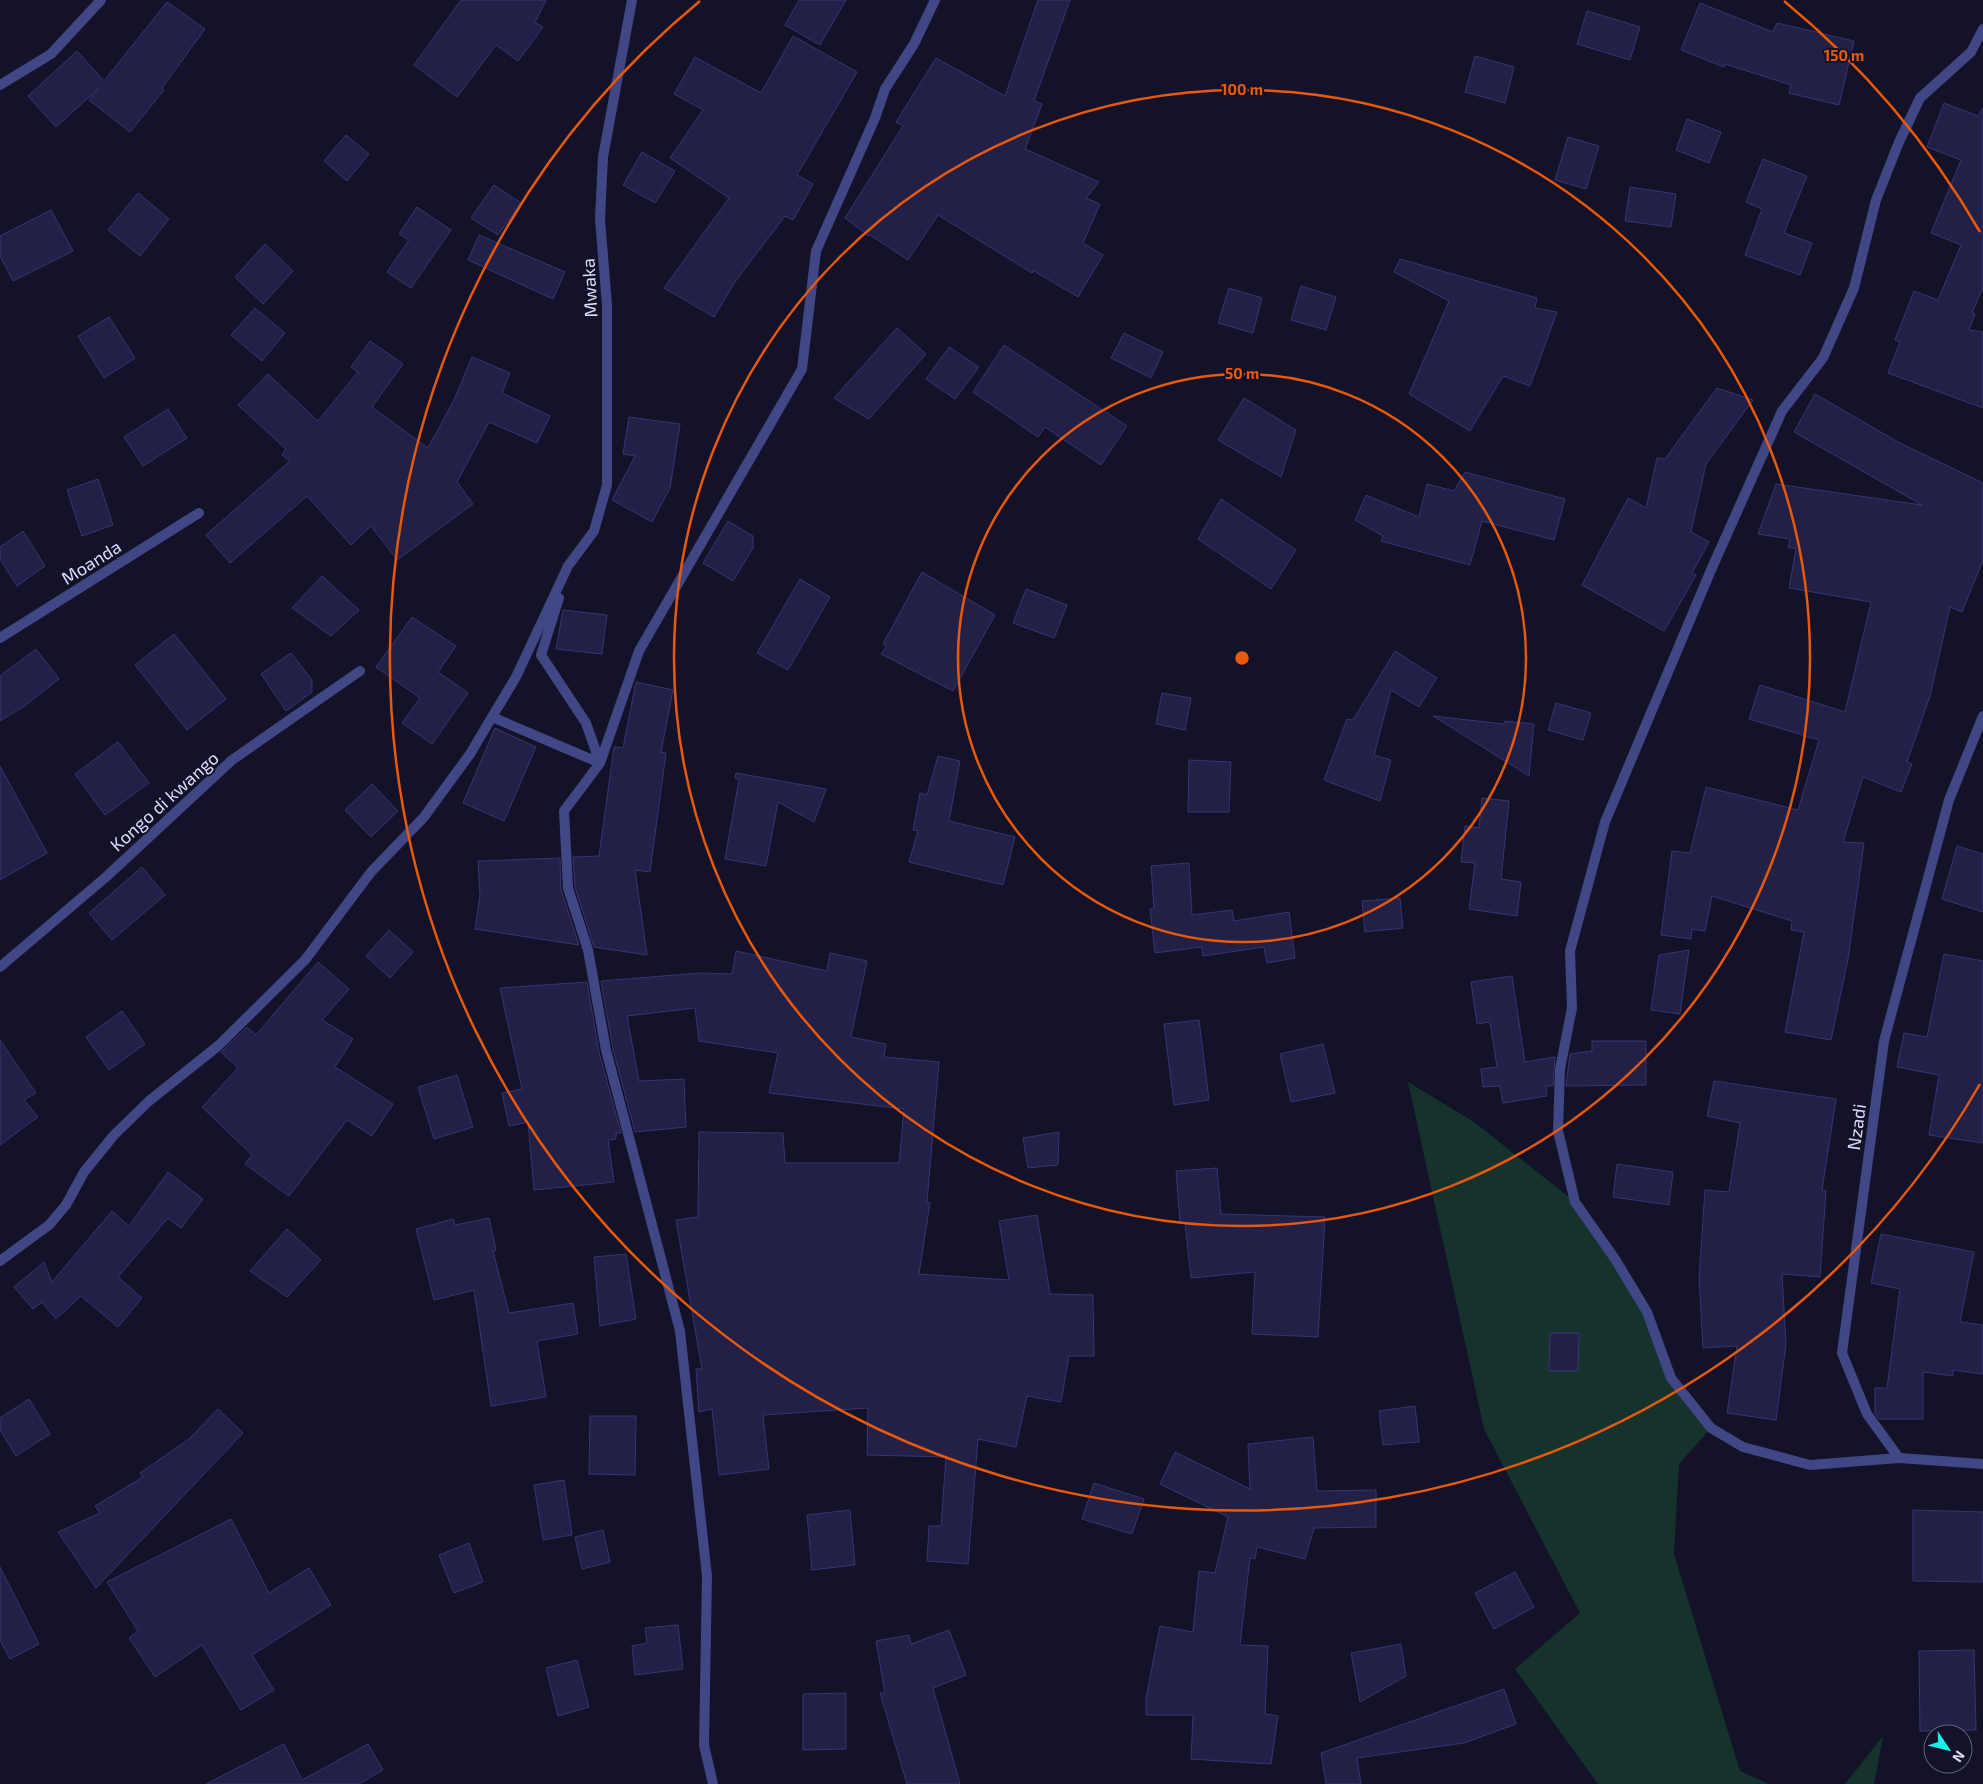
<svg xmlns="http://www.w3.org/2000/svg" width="1983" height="1784" font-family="'Exo 2',sans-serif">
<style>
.green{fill:#16322d}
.building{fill:#232048;stroke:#383472}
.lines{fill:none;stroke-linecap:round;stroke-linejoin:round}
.service{stroke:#414784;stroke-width:10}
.minor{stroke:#414784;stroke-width:10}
.ring{fill:none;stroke:#e8590c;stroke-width:2.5}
.labels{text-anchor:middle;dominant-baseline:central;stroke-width:4;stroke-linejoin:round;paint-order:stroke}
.street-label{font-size:18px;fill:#dcddfc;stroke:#131228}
.centre{fill:#e8590c;stroke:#131228;stroke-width:2.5}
.ring-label{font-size:15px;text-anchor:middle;font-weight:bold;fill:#e8590c;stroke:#131228;stroke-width:4;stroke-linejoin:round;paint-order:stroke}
</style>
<rect width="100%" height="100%" fill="#131228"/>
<path class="green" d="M 1408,1082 L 1474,1122 L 1575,1202 L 1647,1312 L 1671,1378 L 1711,1428 L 1679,1464 L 1674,1554 L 1740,1771 L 1769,1784 L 1598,1784 L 1515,1669 L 1580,1613 L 1484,1429 Z
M 1883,1736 L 1874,1784 L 1845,1784 Z"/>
<path class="building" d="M 461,0 L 546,0 L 535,22 L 543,27 L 518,61 L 496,45 L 457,97 L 414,65 Z
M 799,0 L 846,0 L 820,45 L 785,25 Z
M 1038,0 L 1070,0 L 1034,101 L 1042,104 L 1025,149 L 1099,182 L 1086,198 L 1100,204 L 1083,243 L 1103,255 L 1078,297 L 1034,271 L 1032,273 L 938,215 L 908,260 L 870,235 L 869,236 L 845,218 L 903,126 L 896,122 L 936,58 L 1005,96 Z
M 167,2 L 205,29 L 162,88 L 164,90 L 130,132 L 89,100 L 99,88 L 56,127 L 28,96 L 77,51 L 104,81 Z
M 1700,3 L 1773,32 L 1777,23 L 1854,41 L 1839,105 L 1789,93 L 1791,85 L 1725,64 L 1724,67 L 1681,50 Z
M 1587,11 L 1640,27 L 1630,60 L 1577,44 Z
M 793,36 L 857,72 L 797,175 L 813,184 L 793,220 L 785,216 L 735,282 L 714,317 L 664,288 L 729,198 L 670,158 L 703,110 L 674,94 L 695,57 L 761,93 Z
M 1475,56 L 1514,67 L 1505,103 L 1465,92 Z
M 1944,103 L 1978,116 L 1983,108 L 1983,287 L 1972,313 L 1975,314 L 1969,330 L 1983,332 L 1983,408 L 1888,373 L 1900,342 L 1895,340 L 1914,291 L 1938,300 L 1961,245 L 1931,233 L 1961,160 L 1927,147 Z
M 1687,119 L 1721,132 L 1709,163 L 1676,150 Z
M 346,135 L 369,154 L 347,181 L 324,161 Z
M 1568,137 L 1599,146 L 1586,189 L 1555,180 Z
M 642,152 L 675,171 L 655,203 L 623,185 Z
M 1763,159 L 1807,176 L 1784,233 L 1812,243 L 1800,275 L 1745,255 L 1762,209 L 1746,202 Z
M 494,185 L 521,203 L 498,235 L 471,218 Z
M 1630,187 L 1676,194 L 1671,227 L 1625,221 Z
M 138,193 L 169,219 L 140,256 L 108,230 Z
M 417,207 L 451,230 L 411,288 L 387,272 L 409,240 L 399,234 Z
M 51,210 L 73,251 L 13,281 L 0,256 L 0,236 Z
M 479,235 L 565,272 L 553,299 L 468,260 Z
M 265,244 L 293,271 L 263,304 L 235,277 Z
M 1400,259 L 1537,298 L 1535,308 L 1557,312 L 1530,386 L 1503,376 L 1470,431 L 1409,394 L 1449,301 L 1394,272 Z
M 1301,286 L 1336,297 L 1326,330 L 1291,320 Z
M 1229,288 L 1262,298 L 1253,333 L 1218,323 Z
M 255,308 L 285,333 L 262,361 L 231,335 Z
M 109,317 L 135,358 L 104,378 L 78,336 Z
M 897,328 L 926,354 L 869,419 L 834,398 Z
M 1124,333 L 1163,352 L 1151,378 L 1111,358 Z
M 370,341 L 403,364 L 372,407 L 428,448 L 454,400 L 472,357 L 510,373 L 502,393 L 550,416 L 537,443 L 489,422 L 457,482 L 473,504 L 397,560 L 371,526 L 351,545 L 307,496 L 230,563 L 206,535 L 290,461 L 282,455 L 286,449 L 238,405 L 268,374 L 318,421 L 358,372 L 351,367 Z
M 1004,345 L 1127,426 L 1101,465 L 1045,427 L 1038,437 L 973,392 Z
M 949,347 L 979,367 L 955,399 L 926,379 Z
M 1717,388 L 1753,400 L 1706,464 L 1691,532 L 1709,542 L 1692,573 L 1696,575 L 1664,631 L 1582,585 L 1628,498 L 1646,508 L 1657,458 L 1665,459 Z
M 1815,394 L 1898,442 L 1983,483 L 1983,560 L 1962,612 L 1950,607 L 1930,696 L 1907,762 L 1912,764 L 1901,792 L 1863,777 L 1843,842 L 1864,843 L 1848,959 L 1831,1040 L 1785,1032 L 1804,932 L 1791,930 L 1792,921 L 1712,896 L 1705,931 L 1692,929 L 1691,939 L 1661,935 L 1672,851 L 1690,853 L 1706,787 L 1798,810 L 1819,740 L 1749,719 L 1760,685 L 1845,712 L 1871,602 L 1789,588 L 1796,549 L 1788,547 L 1790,539 L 1758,534 L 1776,484 L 1922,505 L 1794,432 Z
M 1244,398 L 1296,430 L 1281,477 L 1218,440 Z
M 168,409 L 187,438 L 143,466 L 124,437 Z
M 629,417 L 680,424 L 670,488 L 652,522 L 612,500 L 635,456 L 623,454 Z
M 1465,472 L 1565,499 L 1554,540 L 1482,521 L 1470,565 L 1381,541 L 1383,536 L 1355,520 L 1366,495 L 1419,517 L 1427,484 L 1454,491 Z
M 98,479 L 113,525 L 82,536 L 67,490 Z
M 1221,499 L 1296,550 L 1271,589 L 1198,539 Z
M 728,521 L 753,536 L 753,548 L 733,581 L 703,563 Z
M 23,531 L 45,566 L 17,586 L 0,559 L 0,547 Z
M 922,572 L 995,615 L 953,691 L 881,654 L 887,646 L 883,644 Z
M 322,576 L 359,610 L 331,636 L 292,608 Z
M 800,579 L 830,597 L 788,670 L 757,653 Z
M 1026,589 L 1067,605 L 1054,638 L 1013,623 Z
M 563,610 L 607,615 L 602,654 L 556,649 Z
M 412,617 L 456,646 L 438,672 L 468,693 L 432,744 L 402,723 L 420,698 L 376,667 Z
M 174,634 L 226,699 L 187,730 L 135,665 Z
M 36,649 L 59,679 L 23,707 L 0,721 L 0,676 Z
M 1395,651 L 1437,678 L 1419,707 L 1391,690 L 1374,755 L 1391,760 L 1380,801 L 1324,780 L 1347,719 L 1353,720 Z
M 291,653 L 312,680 L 312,692 L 286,711 L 261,674 Z
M 636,682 L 673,690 L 661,752 L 666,753 L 650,872 L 635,870 L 647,955 L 594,947 L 575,887 L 573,857 L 599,856 L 614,747 L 623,748 Z
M 1162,693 L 1191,698 L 1185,730 L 1156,724 Z
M 1556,703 L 1591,713 L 1583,740 L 1548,730 Z
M 1433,716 L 1504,724 L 1505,721 L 1534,724 L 1529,776 Z
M 495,728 L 536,747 L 504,821 L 463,803 Z
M 118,742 L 149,783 L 105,815 L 75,774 Z
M 938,756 L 960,761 L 949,821 L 1015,837 L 1003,885 L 909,862 L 918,831 L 913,830 L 920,793 L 927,795 Z
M 1189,760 L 1231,762 L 1229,812 L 1188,812 Z
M 0,766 L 47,853 L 0,880 Z
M 736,773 L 826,789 L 814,822 L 778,802 L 766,866 L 725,859 L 739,780 L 735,778 Z
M 372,784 L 398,811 L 371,837 L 345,810 Z
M 1482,798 L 1509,801 L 1501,879 L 1521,882 L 1517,916 L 1469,909 L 1475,863 L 1461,862 L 1465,826 L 1479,828 Z
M 1957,846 L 1983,854 L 1983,912 L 1942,899 Z
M 560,858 L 561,890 L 579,945 L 475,929 L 480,895 L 478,861 Z
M 1189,863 L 1192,915 L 1232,910 L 1234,921 L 1289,912 L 1295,958 L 1267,963 L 1264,947 L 1203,956 L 1202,947 L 1155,953 L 1150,909 L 1154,908 L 1151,866 Z
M 142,867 L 165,895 L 112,940 L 89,913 Z
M 1400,898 L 1403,928 L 1365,932 L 1362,901 Z
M 389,930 L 413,952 L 390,978 L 366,956 Z
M 1689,950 L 1680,1014 L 1651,1010 L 1659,955 Z
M 736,951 L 827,971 L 830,953 L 867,961 L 851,1037 L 886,1044 L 884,1057 L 939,1062 L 927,1202 L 930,1203 L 919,1274 L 1009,1280 L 999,1221 L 1037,1215 L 1050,1294 L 1093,1295 L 1094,1356 L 1069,1356 L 1061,1402 L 1027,1396 L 1016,1447 L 978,1439 L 968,1564 L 927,1561 L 929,1526 L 941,1526 L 946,1457 L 867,1455 L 868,1408 L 763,1415 L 769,1469 L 719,1475 L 712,1409 L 699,1412 L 696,1369 L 702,1369 L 676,1220 L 698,1217 L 699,1132 L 783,1133 L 785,1163 L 899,1163 L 904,1109 L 769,1093 L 778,1053 L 699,1041 L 695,1008 L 627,1016 L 639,1081 L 684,1079 L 686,1127 L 635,1132 L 613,1049 L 601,981 L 700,973 L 732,974 Z
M 1944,954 L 1983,961 L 1983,1143 L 1929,1135 L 1939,1075 L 1897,1067 L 1904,1033 L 1927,1037 Z
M 318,962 L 349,989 L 322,1020 L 353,1039 L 335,1067 L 393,1104 L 372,1136 L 347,1120 L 289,1196 L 245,1164 L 252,1155 L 202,1107 L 238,1068 L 221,1052 L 247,1027 L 256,1035 Z
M 1512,976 L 1525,1062 L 1555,1057 L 1553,1086 L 1546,1086 L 1547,1096 L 1503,1103 L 1500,1086 L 1483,1087 L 1481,1069 L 1497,1067 L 1490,1022 L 1477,1024 L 1471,982 Z
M 587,982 L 599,1052 L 621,1133 L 616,1133 L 616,1139 L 608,1140 L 614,1182 L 534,1190 L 528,1122 L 509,1126 L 502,1093 L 522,1089 L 500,988 Z
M 122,1011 L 145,1044 L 109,1070 L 86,1037 Z
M 1199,1020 L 1209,1100 L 1174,1105 L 1164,1024 Z
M 0,1040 L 36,1093 L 24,1100 L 38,1117 L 0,1145 Z
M 1592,1041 L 1646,1041 L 1646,1085 L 1566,1086 L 1570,1054 L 1592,1051 Z
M 1323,1044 L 1335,1093 L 1291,1102 L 1280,1054 Z
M 457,1075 L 473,1127 L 434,1139 L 418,1087 Z
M 1714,1081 L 1836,1099 L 1822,1190 L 1826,1191 L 1820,1277 L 1782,1274 L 1786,1344 L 1776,1420 L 1727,1413 L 1737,1346 L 1703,1348 L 1699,1278 L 1705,1190 L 1729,1192 L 1740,1123 L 1707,1116 Z
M 1059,1132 L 1058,1165 L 1028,1168 L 1023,1138 Z
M 1617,1164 L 1673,1172 L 1669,1205 L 1613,1197 Z
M 1217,1168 L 1221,1214 L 1325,1217 L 1318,1337 L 1252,1334 L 1255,1272 L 1191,1278 L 1185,1223 L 1180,1223 L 1176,1171 Z
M 168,1172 L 203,1199 L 181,1228 L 168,1218 L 118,1277 L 142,1298 L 118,1327 L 81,1296 L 56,1319 L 42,1302 L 33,1309 L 14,1287 L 44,1262 L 52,1282 L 112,1211 L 129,1226 Z
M 489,1218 L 496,1250 L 493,1251 L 509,1313 L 573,1303 L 578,1334 L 537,1341 L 546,1397 L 491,1406 L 474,1290 L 434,1300 L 416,1229 L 453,1219 L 455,1225 Z
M 287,1229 L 321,1260 L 287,1297 L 250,1271 Z
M 1881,1234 L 1974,1252 L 1960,1322 L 1983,1325 L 1983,1374 L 1953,1370 L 1953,1376 L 1923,1372 L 1923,1419 L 1879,1419 L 1875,1413 L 1875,1388 L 1887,1388 L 1900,1289 L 1871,1283 Z
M 626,1254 L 636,1319 L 600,1326 L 594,1257 Z
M 1550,1333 L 1579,1333 L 1578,1371 L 1549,1371 Z
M 29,1399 L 50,1434 L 16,1456 L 0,1430 L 0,1418 Z
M 1415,1406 L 1419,1442 L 1383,1445 L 1379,1411 Z
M 218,1409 L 243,1433 L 96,1588 L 58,1532 L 100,1513 L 95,1506 L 143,1477 L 140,1473 L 189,1439 Z
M 590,1416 L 636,1416 L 635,1475 L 589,1474 Z
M 1313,1437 L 1317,1491 L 1376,1490 L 1376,1527 L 1314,1528 L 1305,1559 L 1257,1547 L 1255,1559 L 1250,1558 L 1240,1645 L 1268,1646 L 1265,1714 L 1278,1716 L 1271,1764 L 1191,1759 L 1193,1715 L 1146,1715 L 1146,1698 L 1160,1626 L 1193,1632 L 1199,1571 L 1215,1573 L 1228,1517 L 1160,1484 L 1175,1452 L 1250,1489 L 1248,1444 Z
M 564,1480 L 572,1535 L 543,1540 L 534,1485 Z
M 1094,1483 L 1144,1499 L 1132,1534 L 1082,1519 Z
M 850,1510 L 855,1565 L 812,1570 L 807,1515 Z
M 1913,1510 L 1983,1512 L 1983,1582 L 1913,1581 Z
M 231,1519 L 269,1593 L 309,1568 L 331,1605 L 252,1655 L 274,1690 L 241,1710 L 202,1645 L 155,1677 L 129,1638 L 138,1631 L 107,1582 Z
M 603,1530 L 610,1562 L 582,1569 L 575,1537 Z
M 469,1543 L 483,1582 L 454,1593 L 439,1555 Z
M 0,1567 L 39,1644 L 10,1659 L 0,1640 Z
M 1515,1572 L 1534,1607 L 1494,1629 L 1475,1593 Z
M 678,1625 L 683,1669 L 635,1675 L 632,1646 L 647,1643 L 645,1628 Z
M 949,1630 L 966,1675 L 933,1688 L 960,1784 L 907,1784 L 880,1693 L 885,1693 L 876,1641 L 909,1635 L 911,1644 Z
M 1401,1644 L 1406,1676 L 1360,1702 L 1351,1653 Z
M 1974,1650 L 1976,1730 L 1920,1731 L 1919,1651 Z
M 577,1660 L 589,1707 L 558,1716 L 546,1668 Z
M 1504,1689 L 1516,1724 L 1464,1743 L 1357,1758 L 1361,1784 L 1326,1784 L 1321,1753 Z
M 846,1693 L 846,1749 L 803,1750 L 803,1694 Z
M 284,1744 L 302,1780 L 368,1744 L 383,1770 L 359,1784 L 206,1784 Z"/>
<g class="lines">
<path class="service" d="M 1899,1458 L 1810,1465 L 1743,1447 L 1711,1428 L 1671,1378 L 1647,1312 L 1615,1259 L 1575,1202 L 1558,1131 L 1560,1069 L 1572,1008 L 1570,951 L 1605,822 L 1711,570 L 1782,411 L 1823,358 L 1854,288 L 1876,200 L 1899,142 L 1920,98 L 1971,52 L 1983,29"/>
<path class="minor" d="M 0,85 L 51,54 L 101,0
M 559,598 L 541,655 L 586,723 L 600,763
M 0,638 L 199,513
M 1983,716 L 1949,800 L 1884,1041 L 1842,1353 L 1867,1414 L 1899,1458 L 1983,1464
M 492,717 L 600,763
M 0,967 L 106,877 L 232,760 L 360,671
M 0,1261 L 49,1225 L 66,1205 L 84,1172 L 114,1135 L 149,1101 L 218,1046 L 305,960 L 371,872 L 424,817 L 470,754 L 492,717 L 516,677 L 568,566 L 594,531 L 607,485 L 607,305 L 600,219 L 603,157 L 632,0
M 713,1784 L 704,1745 L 707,1576 L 680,1331 L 606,1050 L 588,950 L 568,888 L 564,811 L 600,763 L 639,651 L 802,369 L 816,251 L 875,118 L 885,89 L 914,44 L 935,0"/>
</g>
<g class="ring">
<circle cx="1242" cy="658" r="284"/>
<circle cx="1242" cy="658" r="568"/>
<path d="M1980 1084A852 852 0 1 1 700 1M1784 1A852 852 0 0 1 1980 232"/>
</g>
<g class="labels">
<g class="street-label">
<text transform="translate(589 288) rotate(-93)">Mwaka</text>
<text transform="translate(91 562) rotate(-32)">Moanda</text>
<text transform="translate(164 801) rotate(-42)">Kongo di kwango</text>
<text transform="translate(1856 1127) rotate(-82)">Nzadi</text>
</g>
</g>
<circle cx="1242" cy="658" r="8" class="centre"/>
<g class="ring-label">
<text x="1844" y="61">150 m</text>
<text x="1242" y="95">100 m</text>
<text x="1242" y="379">50 m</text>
</g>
<g transform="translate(1948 1749) rotate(125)"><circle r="24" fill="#131228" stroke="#63637d"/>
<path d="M0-4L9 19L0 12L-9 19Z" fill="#17eee7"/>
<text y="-8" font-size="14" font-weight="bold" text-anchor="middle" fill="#dcddfc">N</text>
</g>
</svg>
